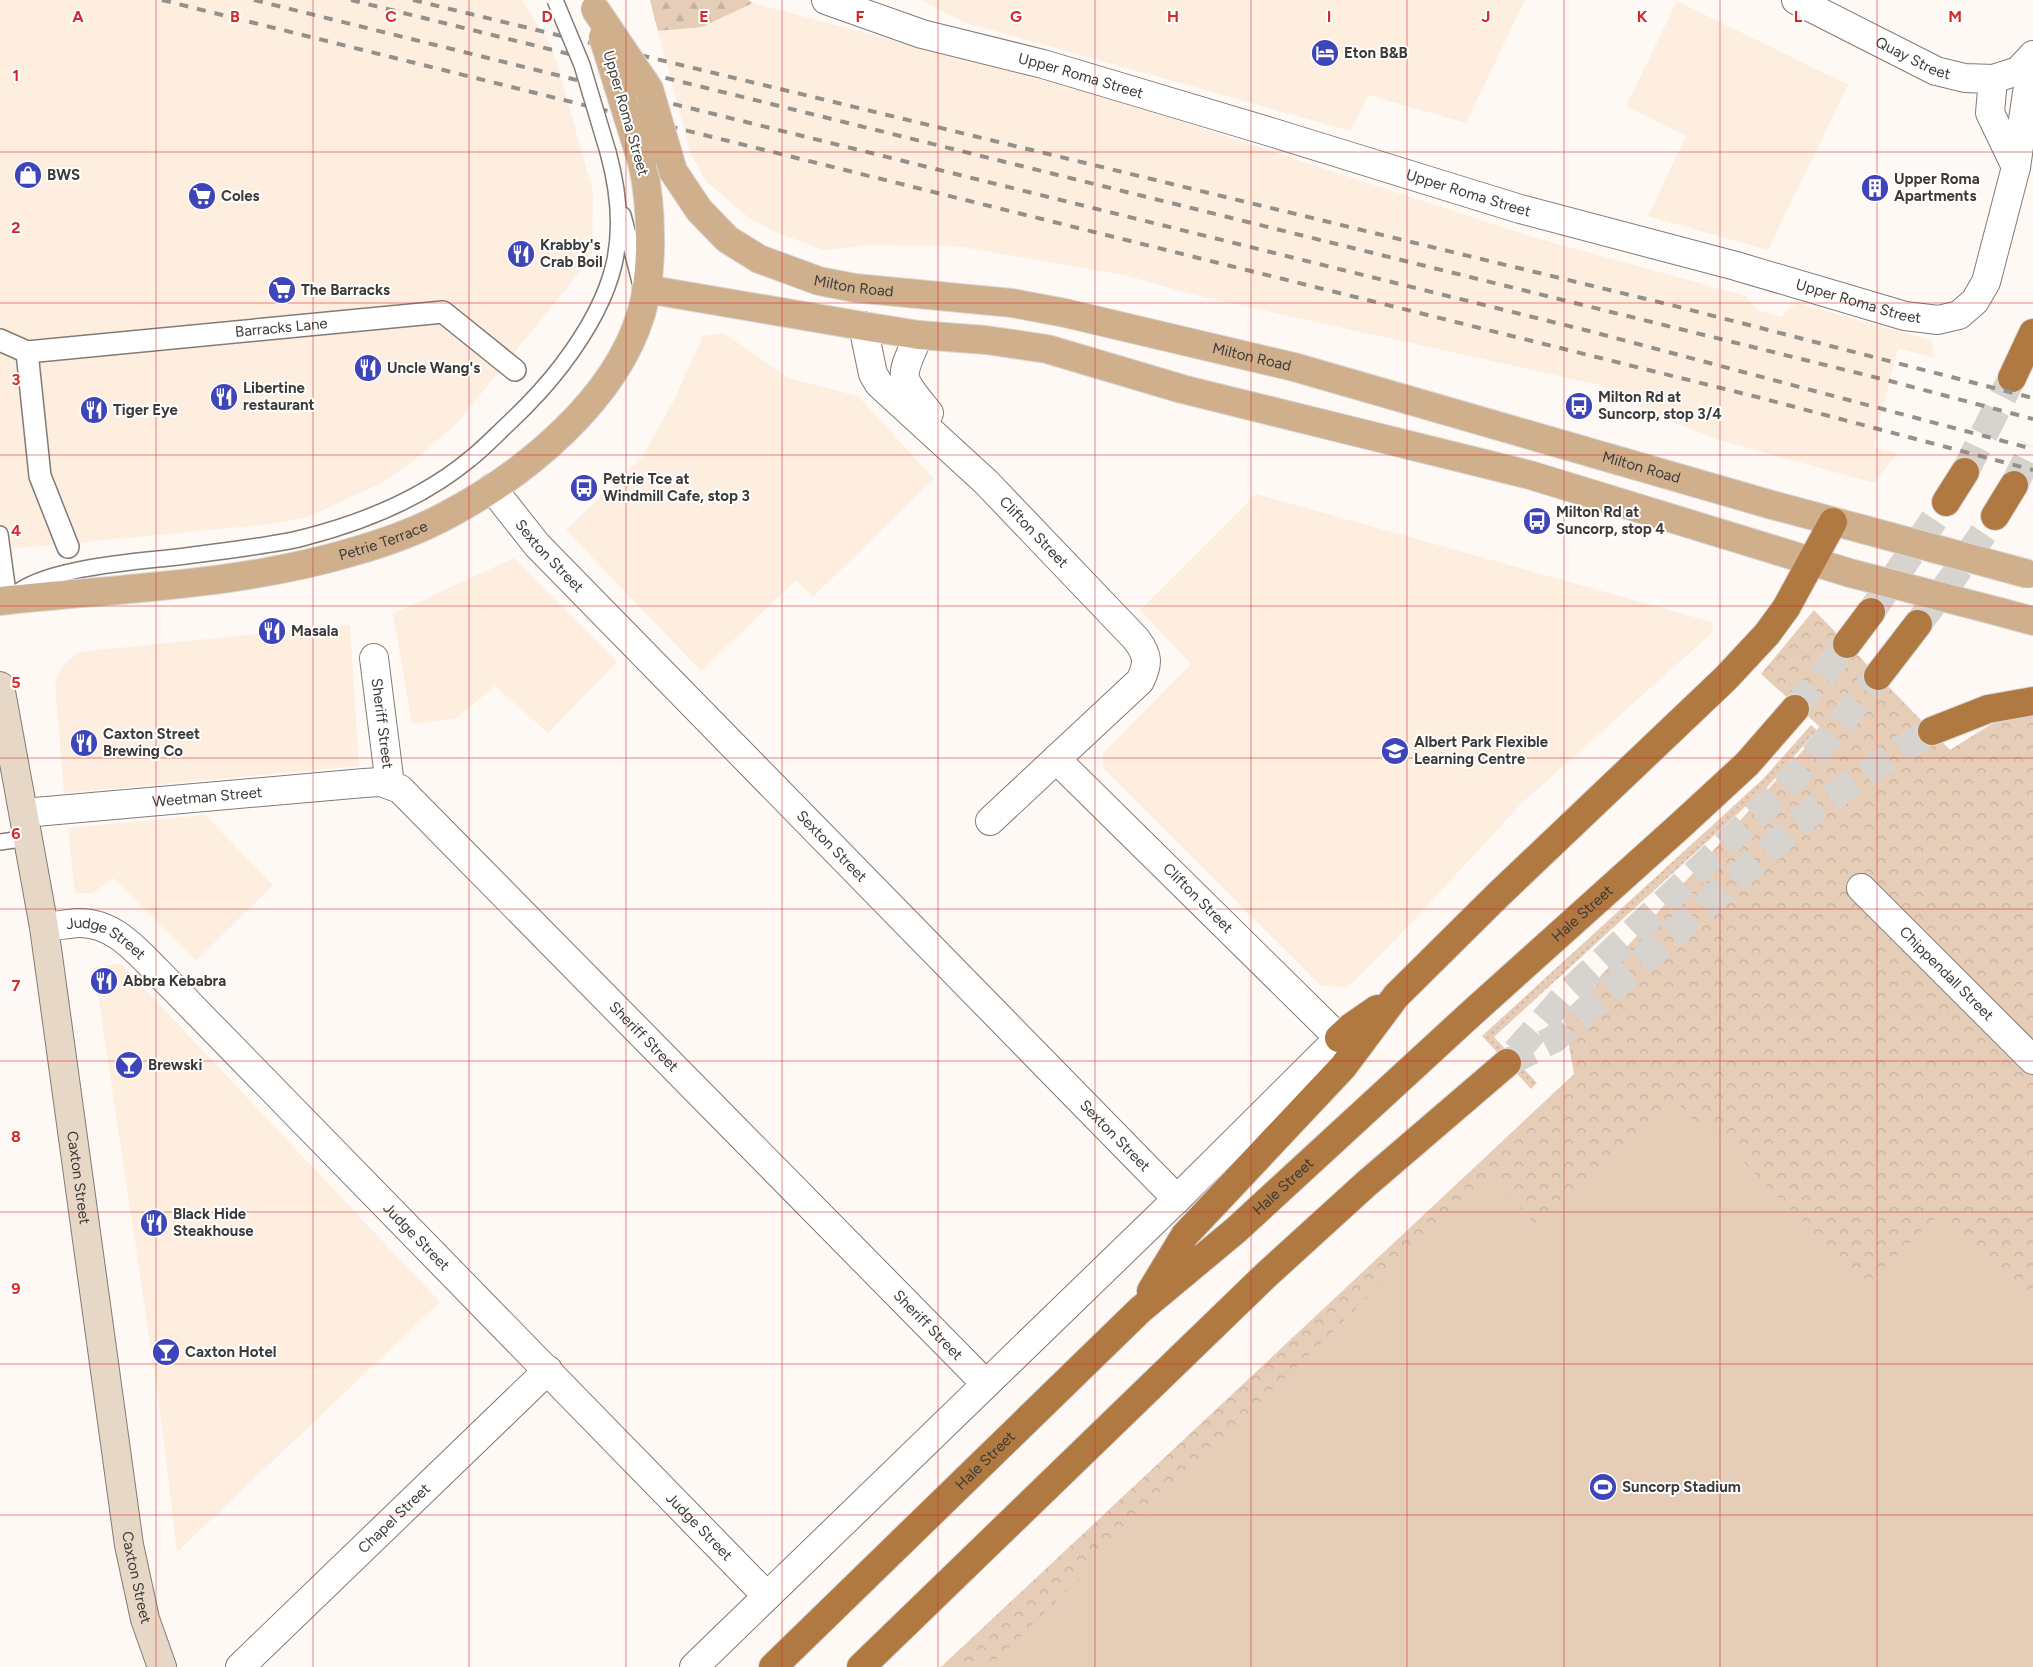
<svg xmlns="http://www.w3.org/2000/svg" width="2033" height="1667" font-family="Figtree,sans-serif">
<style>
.built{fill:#fdeee0}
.grass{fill:url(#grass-dots)}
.forest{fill:url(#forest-firs)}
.park{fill:url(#park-crowns)}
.pitch{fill:#e6cdb7}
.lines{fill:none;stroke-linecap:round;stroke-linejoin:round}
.motorway-tunnel{stroke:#d7d3ce;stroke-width:28;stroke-dasharray:28 14;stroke-linecap:butt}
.service-casing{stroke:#837b74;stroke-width:18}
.pedestrian-casing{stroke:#837b74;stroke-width:24}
.minor-casing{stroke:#837b74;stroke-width:30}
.secondary-casing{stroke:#837b74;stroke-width:30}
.primary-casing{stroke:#d8d8d7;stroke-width:30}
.motorway-casing{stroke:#d8d8d7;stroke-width:30}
.service{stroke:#fff;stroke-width:15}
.pedestrian{stroke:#fff;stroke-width:21}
.minor{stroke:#fff;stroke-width:28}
.secondary{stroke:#e7d7c6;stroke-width:28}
.primary{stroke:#d0af8d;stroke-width:28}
.motorway{stroke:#b07941;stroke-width:28}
.rail{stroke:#94908c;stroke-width:4;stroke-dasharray:9 9;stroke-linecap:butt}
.service-bridge-casing{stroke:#837b74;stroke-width:18;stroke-linecap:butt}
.primary-bridge-casing{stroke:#d8d8d7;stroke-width:30;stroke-linecap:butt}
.service-bridge{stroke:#fff;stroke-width:15}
.primary-bridge{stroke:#d0af8d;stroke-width:28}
.grid{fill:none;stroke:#d62828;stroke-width:1;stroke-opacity:0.55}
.labels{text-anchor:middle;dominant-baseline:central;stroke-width:4;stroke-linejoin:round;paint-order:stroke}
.poi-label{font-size:15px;font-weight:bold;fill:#3d3a37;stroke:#fff;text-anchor:start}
.street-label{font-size:15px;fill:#3d3a37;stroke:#fff}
.grid-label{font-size:16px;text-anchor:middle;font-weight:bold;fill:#d62828;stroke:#fff;stroke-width:4;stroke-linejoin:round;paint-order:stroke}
</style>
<defs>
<pattern id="grass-dots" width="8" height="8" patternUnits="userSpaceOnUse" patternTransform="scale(1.25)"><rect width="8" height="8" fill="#e6cdb7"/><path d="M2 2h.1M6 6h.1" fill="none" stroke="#c6b19e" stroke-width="1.8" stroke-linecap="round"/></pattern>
<pattern id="forest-firs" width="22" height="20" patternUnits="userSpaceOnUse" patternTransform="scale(1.25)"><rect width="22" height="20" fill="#e6cdb7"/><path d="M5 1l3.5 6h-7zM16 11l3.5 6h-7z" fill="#c6b19e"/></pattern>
<pattern id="park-crowns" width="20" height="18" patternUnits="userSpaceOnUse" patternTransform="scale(1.25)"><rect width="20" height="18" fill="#e6cdb7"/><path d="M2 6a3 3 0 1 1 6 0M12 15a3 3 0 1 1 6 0" fill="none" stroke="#c6b19e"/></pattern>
</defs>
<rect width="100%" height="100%" fill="#fef9f4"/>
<path class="built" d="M 0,0 L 522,0 L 551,46 L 556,60 L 593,192 L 592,257 L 457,423 L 414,460 L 382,483 L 307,517 L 272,524 L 0,550 Z
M 922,0 L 1525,0 L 1466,123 L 1368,95 L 1351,131 L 963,22 Z
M 1677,1 L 1848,85 L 1768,250 L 1648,216 L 1686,136 L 1626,106 Z
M 753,3 L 1051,82 L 1174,119 L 1532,237 L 1746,296 L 1757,310 L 1781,317 L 1796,303 L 1931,340 L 1935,358 L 1898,348 L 1873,447 L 1897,454 L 1874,483 L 1719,440 L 1667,420 L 1600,385 L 1194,295 L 1124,275 L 957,246 L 867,245 L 824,250 L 775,232 L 748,217 L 706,181 L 691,155 L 658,31 L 702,27 Z
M 724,333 L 788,378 L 858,396 L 934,479 L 813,597 L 796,580 L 701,671 L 566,530 L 643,456 L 674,400 L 703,336 Z
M 1256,494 L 1712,622 L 1713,632 L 1522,803 L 1397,938 L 1347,988 L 1320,985 L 1103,768 L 1103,753 L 1191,664 L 1140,610 Z
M 514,558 L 617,662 L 548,733 L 495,686 L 455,719 L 412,724 L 393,614 Z
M 350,625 L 359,766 L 64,793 L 55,683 L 62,666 L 79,652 Z
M 205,815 L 273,885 L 196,961 L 113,878 L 93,893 L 75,893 L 68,828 Z
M 121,964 L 440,1302 L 177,1552 L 160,1410 L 94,967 Z"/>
<path class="grass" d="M 1811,725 L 1817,730 L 1769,785 L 1494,1037 L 1537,1083 L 1531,1089 L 1482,1036 L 1763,779 Z"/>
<path class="forest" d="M 650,0 L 748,0 L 753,3 L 702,27 L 658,31 Z"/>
<path class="park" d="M 1814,610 L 1950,750 L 2001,718 L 2033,716 L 2033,1667 L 941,1667 L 1574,1074 L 1564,1017 L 1822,729 L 1761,674 Z"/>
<path class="pitch" d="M 1675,1101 L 1700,1127 L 1705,1122 L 1865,1286 L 1940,1213 L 2033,1308 L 2033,1667 L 989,1667 L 1490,1178 L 1542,1230 Z"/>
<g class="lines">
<path class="motorway-tunnel" d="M 1965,472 L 2012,378
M 2014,485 L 2033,447
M 1871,612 L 1946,502
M 1918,624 L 1954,576 L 1995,516
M 1795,709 L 1847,644
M 1516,1052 L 1564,997 L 1778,795 L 1816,753 L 1878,676
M 1507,1063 L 1554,1039 L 1816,808 L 1895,753 L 1932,731"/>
<defs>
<path id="service" d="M 623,215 L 640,282
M 0,534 L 9,600
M 13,596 C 40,569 130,562 168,558 C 196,555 224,551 252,547 C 270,544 289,542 306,537 C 364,522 423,498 470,459 C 484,448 497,434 510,422 C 529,404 546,386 562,365 C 615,295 632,239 608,152
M 0,842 L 28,838"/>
<g id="pedestrian">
<path id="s1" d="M 0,340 L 27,352 L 443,312 L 515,370"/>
<path d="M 27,352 L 40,476 L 68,547"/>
</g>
<g id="minor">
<path id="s2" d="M 826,0 L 922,34 L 1043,64 L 1274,133 L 1520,209 L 1736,266 L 1905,316 L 1938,320 L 1959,315 L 1975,301 L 1986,282 L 2016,167 L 2027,93 L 2033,71"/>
<path id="s3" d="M 1796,0 L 1936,71 L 1965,78 L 1993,79 L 2018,71 L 2033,55"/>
<path d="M 1993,79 L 1990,113 L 2016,167"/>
<path id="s4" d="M 863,326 L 873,374 L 879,384 L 986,482 L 1136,639 C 1148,655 1149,663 1140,681 L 990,821"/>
<path d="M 919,335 C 899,380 898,375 929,413"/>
<path id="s5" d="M 492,488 L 537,545 L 1177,1199"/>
<path id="s6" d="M 374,658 L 390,785"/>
<path id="s7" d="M 24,813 L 364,783 L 381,782 L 400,789 L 985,1383"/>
<path id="s8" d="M 1861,888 L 2033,1060"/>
<path id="s9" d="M 44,927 C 55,926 67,924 78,923 C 113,922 136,950 158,972 L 767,1596"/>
<path id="s10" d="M 240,1667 L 548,1370"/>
<path d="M 694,1667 L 1177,1199 L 1339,1038 L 1056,759"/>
</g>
<g id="secondary">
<path id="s11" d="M 0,686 L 44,927 L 129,1545 L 145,1619 L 162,1667"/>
</g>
<g id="primary">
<path id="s12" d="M 673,171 L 699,210 L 727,239 L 759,259 L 819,281 L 855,288 L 1012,303 L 1065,313 L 1294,367 L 1772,505 L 1862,529"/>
<path d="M 646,289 L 863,326 L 919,335 L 986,340 L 1047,349 L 1182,389 L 1530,475 L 1850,573"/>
<path id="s13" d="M 0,601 C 117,588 238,586 352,552 C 384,543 420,530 449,514 C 526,473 615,400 641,314 C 654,272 652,204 642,162"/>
<path d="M 2000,612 L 2033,621"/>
</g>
<g id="motorway">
<path d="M 2012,378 L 2033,333"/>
<path d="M 1946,502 L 1965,472"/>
<path d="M 1995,516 L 2014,485"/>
<path d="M 1847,644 L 1871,612"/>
<path d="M 1878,676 L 1918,624"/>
<path d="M 1932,731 L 1988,709 L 2033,701"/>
<path d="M 1339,1038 L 1351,1027 L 1377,1009"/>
<path d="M 1151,1291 L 1185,1235 L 1343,1067 L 1396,996 L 1499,894 L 1726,678 L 1767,634 L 1786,608 L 1833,522"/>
<path id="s14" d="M 773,1667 L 1140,1310 L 1236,1230 L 1474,1011 L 1682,824 L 1747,764 L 1795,709"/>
<path d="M 861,1667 L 1265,1276 L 1366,1184 L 1507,1063"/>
</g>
</defs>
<use href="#service" class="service-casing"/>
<use href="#pedestrian" class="pedestrian-casing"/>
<use href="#minor" class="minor-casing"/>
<use href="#secondary" class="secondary-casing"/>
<use href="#primary" class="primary-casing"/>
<use href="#motorway" class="motorway-casing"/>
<use href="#service" class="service"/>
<use href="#pedestrian" class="pedestrian"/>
<use href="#minor" class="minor"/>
<use href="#secondary" class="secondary"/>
<use href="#primary" class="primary"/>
<use href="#motorway" class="motorway"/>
<path class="rail" d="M 162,0 L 1761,398 L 2033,470
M 254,0 L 1589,331 L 2033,449
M 351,0 L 1890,381 L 2033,419
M 413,0 L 1671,305 L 2033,398"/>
<defs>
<path id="service-bridge" d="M 555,0 L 582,65 L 608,152"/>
<path id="primary-bridge" d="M 595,9 L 649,89 L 673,171
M 603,37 L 642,162
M 1862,529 L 2028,574
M 1850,573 L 2000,612"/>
</defs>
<use href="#service-bridge" class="service-bridge-casing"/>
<use href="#primary-bridge" class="primary-bridge-casing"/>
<use href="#service-bridge" class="service-bridge"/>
<use href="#primary-bridge" class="primary-bridge"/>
</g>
<path class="grid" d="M 156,0 L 156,1667M 313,0 L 313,1667M 469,0 L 469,1667M 626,0 L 626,1667M 782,0 L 782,1667M 938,0 L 938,1667M 1095,0 L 1095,1667M 1251,0 L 1251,1667M 1407,0 L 1407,1667M 1564,0 L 1564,1667M 1720,0 L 1720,1667M 1877,0 L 1877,1667M 0,152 L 2033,152M 0,303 L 2033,303M 0,455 L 2033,455M 0,606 L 2033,606M 0,758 L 2033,758M 0,909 L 2033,909M 0,1061 L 2033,1061M 0,1212 L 2033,1212M 0,1364 L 2033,1364M 0,1515 L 2033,1515"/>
<defs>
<symbol id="hotel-disc" viewBox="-11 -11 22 22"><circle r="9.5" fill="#3e45b9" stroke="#fff"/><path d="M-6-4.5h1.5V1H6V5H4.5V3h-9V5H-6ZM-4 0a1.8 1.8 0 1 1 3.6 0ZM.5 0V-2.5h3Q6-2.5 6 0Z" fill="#fff"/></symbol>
<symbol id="shop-disc" viewBox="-11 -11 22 22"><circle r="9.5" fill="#3e45b9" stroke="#fff"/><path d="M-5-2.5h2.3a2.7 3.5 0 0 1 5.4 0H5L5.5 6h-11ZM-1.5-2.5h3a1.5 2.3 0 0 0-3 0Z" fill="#fff"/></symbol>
<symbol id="building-disc" viewBox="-11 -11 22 22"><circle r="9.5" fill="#3e45b9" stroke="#fff"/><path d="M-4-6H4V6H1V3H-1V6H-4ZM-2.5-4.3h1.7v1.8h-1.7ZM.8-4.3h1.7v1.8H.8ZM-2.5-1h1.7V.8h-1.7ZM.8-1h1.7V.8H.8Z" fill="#fff"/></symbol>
<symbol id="supermarket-disc" viewBox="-11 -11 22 22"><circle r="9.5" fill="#3e45b9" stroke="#fff"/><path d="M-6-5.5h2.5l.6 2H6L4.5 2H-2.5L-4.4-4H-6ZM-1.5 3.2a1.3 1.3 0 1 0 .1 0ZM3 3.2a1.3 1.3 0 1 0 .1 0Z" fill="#fff"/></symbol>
<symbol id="restaurant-disc" viewBox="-11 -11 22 22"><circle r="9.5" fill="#3e45b9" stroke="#fff"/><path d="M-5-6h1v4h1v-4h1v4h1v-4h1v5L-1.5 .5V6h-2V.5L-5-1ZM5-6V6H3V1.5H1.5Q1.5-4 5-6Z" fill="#fff"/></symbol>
<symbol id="bus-disc" viewBox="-11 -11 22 22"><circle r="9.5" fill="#3e45b9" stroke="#fff"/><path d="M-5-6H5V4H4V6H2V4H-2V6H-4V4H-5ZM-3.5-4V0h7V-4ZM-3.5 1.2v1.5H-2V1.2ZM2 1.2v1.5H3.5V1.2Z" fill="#fff"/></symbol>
<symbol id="school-disc" viewBox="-11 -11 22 22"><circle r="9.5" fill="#3e45b9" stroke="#fff"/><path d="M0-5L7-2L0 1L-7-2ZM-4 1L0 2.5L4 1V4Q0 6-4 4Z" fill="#fff"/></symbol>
<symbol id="bar-disc" viewBox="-11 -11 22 22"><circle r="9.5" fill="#3e45b9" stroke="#fff"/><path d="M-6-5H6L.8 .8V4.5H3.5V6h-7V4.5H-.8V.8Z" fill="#fff"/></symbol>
<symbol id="stadium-disc" viewBox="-11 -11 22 22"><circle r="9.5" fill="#3e45b9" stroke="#fff"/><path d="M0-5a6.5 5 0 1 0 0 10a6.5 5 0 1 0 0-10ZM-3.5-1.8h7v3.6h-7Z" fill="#fff"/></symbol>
</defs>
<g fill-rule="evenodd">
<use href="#hotel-disc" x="1309" y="37" width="32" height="32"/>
<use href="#shop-disc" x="12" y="159" width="32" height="32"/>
<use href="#building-disc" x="1859" y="172" width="32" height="32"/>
<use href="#supermarket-disc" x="186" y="180" width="32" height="32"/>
<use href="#restaurant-disc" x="505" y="238" width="32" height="32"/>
<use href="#supermarket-disc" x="266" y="274" width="32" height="32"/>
<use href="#restaurant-disc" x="352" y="352" width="32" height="32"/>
<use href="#restaurant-disc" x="208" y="381" width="32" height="32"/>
<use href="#bus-disc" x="1563" y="390" width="32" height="32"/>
<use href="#restaurant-disc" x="78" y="394" width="32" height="32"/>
<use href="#bus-disc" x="568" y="472" width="32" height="32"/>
<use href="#bus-disc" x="1521" y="505" width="32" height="32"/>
<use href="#restaurant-disc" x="256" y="615" width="32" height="32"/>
<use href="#restaurant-disc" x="68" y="727" width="32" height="32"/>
<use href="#school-disc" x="1379" y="735" width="32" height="32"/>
<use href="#restaurant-disc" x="88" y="965" width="32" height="32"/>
<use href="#bar-disc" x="113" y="1049" width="32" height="32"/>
<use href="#restaurant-disc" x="138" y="1207" width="32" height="32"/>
<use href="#bar-disc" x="150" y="1336" width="32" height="32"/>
<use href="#stadium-disc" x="1587" y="1471" width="32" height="32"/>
</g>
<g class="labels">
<g class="poi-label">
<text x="1344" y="53">Eton B&amp;B</text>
<text x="47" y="175">BWS</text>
<text x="1894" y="179">Upper Roma<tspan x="1894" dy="17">Apartments</tspan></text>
<text x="221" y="196">Coles</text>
<text x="540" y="245">Krabby's<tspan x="540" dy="17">Crab Boil</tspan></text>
<text x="301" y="290">The Barracks</text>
<text x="387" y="368">Uncle Wang's</text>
<text x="243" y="388">Libertine<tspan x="243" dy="17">restaurant</tspan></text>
<text x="1598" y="397">Milton Rd at<tspan x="1598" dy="17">Suncorp, stop 3/4</tspan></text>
<text x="113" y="410">Tiger Eye</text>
<text x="603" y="479">Petrie Tce at<tspan x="603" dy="17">Windmill Cafe, stop 3</tspan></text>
<text x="1556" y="512">Milton Rd at<tspan x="1556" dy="17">Suncorp, stop 4</tspan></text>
<text x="291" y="631">Masala</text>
<text x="103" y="734">Caxton Street<tspan x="103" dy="17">Brewing Co</tspan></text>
<text x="1414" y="742">Albert Park Flexible<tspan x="1414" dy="17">Learning Centre</tspan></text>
<text x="123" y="981">Abbra Kebabra</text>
<text x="148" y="1065">Brewski</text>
<text x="173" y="1214">Black Hide<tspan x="173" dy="17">Steakhouse</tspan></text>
<text x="185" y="1352">Caxton Hotel</text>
<text x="1622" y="1487">Suncorp Stadium</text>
</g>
<g class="street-label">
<text stroke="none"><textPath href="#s3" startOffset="131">Quay Street</textPath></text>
<text stroke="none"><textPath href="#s2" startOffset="266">Upper Roma Street</textPath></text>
<text transform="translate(626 113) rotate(74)">Upper Roma Street</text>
<text stroke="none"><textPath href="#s2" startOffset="671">Upper Roma Street</textPath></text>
<text stroke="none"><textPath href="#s12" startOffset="224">Milton Road</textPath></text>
<text stroke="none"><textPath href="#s2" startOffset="1076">Upper Roma Street</textPath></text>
<text stroke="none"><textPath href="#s1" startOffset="285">Barracks Lane</textPath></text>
<text stroke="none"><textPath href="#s12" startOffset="629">Milton Road</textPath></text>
<text stroke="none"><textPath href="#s12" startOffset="1034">Milton Road</textPath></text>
<text stroke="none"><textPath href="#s4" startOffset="275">Clifton Street</textPath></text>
<text stroke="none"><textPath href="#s13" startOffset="389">Petrie Terrace</textPath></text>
<text stroke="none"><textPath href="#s5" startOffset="89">Sexton Street</textPath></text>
<text stroke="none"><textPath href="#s6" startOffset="66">Sheriff Street</textPath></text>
<text stroke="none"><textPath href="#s7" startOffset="184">Weetman Street</textPath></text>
<text stroke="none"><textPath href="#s5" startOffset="494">Sexton Street</textPath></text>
<text transform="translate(1198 898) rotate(45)">Clifton Street</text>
<text stroke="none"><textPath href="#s14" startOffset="1106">Hale Street</textPath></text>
<text stroke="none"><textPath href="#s9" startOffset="66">Judge Street</textPath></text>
<text stroke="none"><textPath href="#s8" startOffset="121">Chippendall Street</textPath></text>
<text stroke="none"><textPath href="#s7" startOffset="726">Sheriff Street</textPath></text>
<text stroke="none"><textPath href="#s5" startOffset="899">Sexton Street</textPath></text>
<text stroke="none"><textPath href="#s11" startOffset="498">Caxton Street</textPath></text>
<text stroke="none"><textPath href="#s14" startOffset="701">Hale Street</textPath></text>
<text stroke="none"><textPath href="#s9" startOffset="501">Judge Street</textPath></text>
<text stroke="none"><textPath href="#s7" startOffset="1131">Sheriff Street</textPath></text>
<text stroke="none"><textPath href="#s14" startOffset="296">Hale Street</textPath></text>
<text stroke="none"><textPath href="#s10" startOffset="214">Chapel Street</textPath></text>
<text stroke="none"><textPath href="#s9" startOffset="906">Judge Street</textPath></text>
<text stroke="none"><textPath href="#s11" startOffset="902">Caxton Street</textPath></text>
</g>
</g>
<g class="grid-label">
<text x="78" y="22">A</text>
<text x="235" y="22">B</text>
<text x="391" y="22">C</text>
<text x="547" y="22">D</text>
<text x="704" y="22">E</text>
<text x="860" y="22">F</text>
<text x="1016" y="22">G</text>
<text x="1173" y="22">H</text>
<text x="1329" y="22">I</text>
<text x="1486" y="22">J</text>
<text x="1642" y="22">K</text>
<text x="1798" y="22">L</text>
<text x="1955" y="22">M</text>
<text x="16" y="81">1</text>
<text x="16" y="233">2</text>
<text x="16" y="385">3</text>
<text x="16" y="536">4</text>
<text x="16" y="688">5</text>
<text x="16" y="839">6</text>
<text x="16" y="991">7</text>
<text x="16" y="1142">8</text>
<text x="16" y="1294">9</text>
</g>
</svg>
